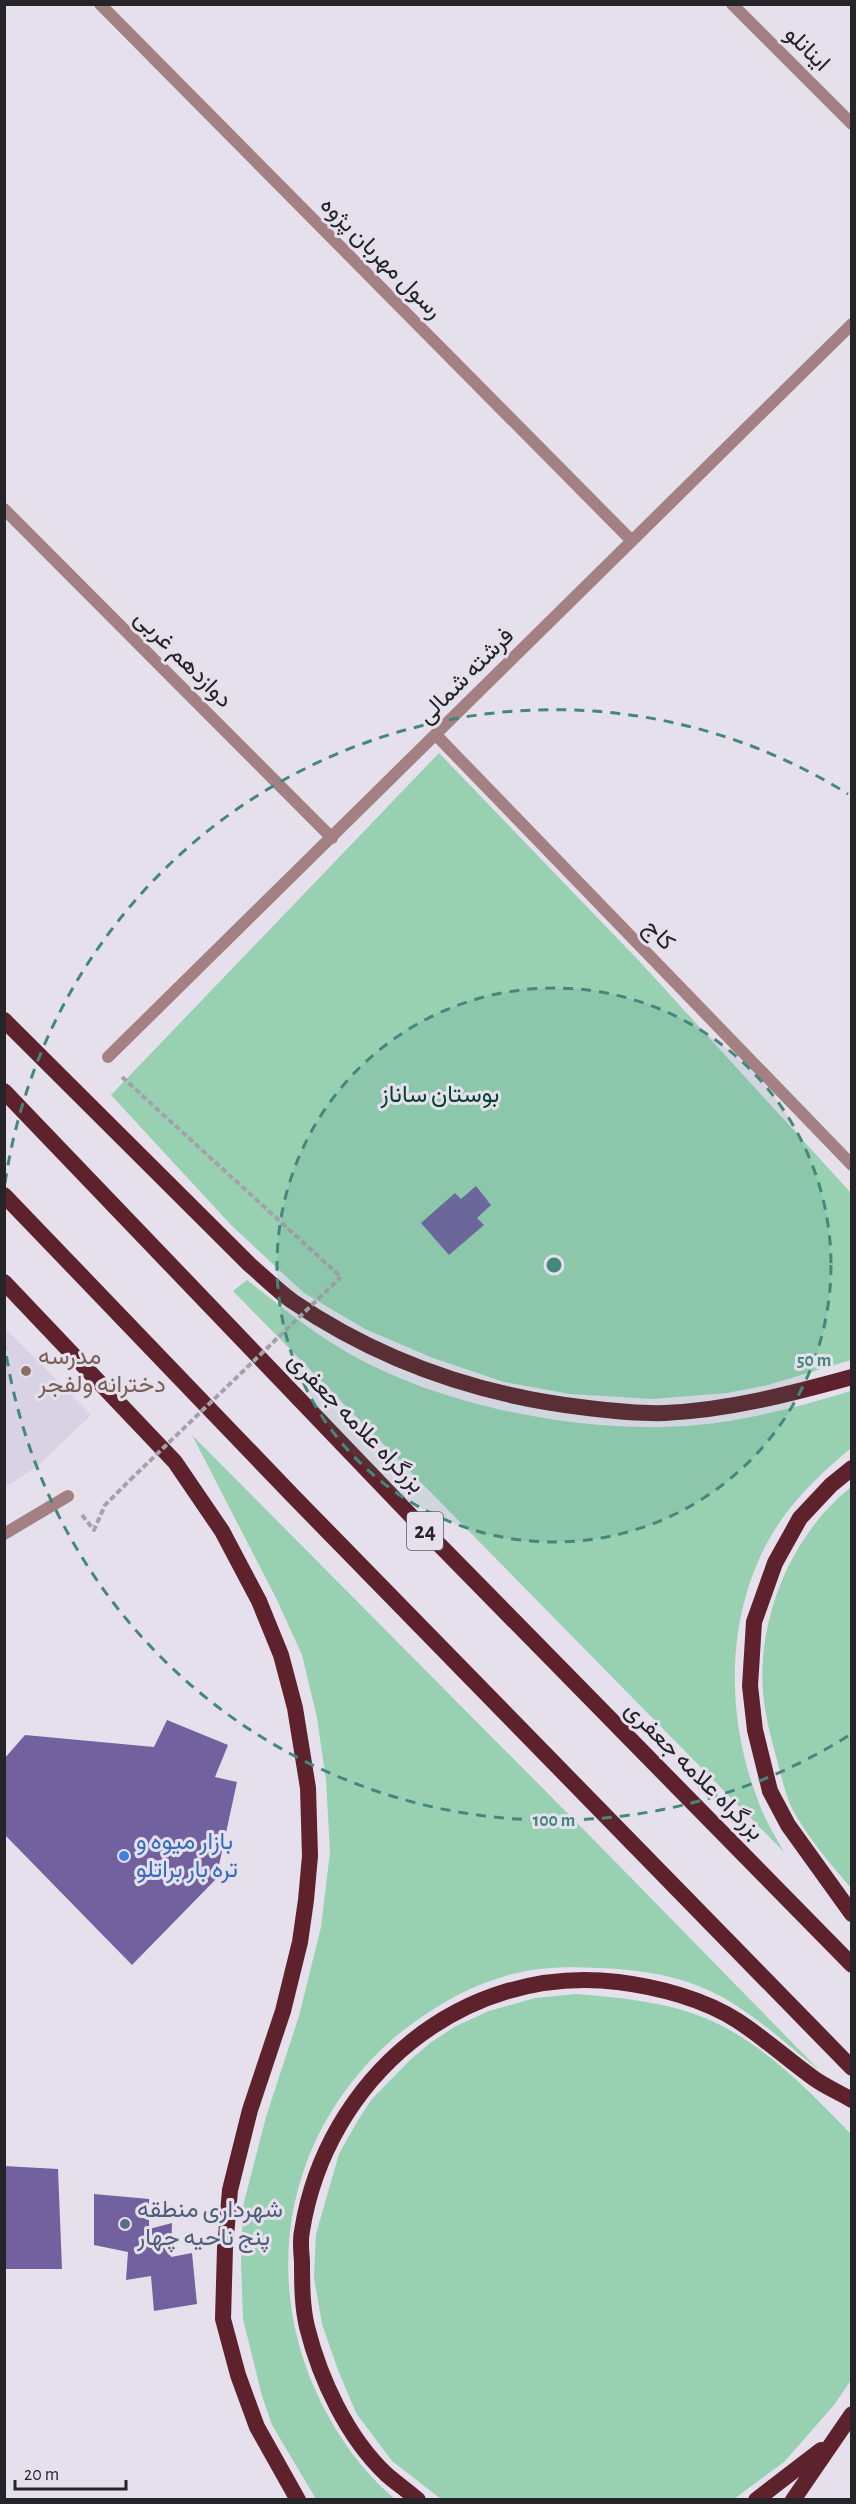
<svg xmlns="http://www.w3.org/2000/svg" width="856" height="2504" font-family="'Alegreya Sans',Vazirmatn,sans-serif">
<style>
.built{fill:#d9d2e4}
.green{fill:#98d0b2}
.building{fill:#71629f}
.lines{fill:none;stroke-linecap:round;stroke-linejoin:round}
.path{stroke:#a5a1ab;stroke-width:4;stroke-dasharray:6 3;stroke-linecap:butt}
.minor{stroke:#a38183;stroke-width:12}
.tertiary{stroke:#a38183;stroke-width:12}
.trunk{stroke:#5e222c;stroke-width:16}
.path-bridge{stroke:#a5a1ab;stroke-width:4;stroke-dasharray:6 3;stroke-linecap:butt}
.ring{fill:none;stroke:#44887c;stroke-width:3;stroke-dasharray:10 8}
.education-dot{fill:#8d6e63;stroke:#e5e0ec;stroke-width:2}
.shop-dot{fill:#3f7fe0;stroke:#e5e0ec;stroke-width:2}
.service-dot{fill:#5c6f8a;stroke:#e5e0ec;stroke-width:2}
.labels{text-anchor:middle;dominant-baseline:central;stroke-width:6;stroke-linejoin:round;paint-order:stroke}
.shield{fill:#e5e0ec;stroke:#5f5c63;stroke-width:1.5}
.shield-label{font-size:22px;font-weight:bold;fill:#252428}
.street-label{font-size:24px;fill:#252428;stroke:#e5e0ec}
.park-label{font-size:24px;fill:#05442c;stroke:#e5e0ec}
.education-label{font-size:24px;fill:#785e54;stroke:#e5e0ec;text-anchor:start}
.shop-label{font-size:24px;fill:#366cbe;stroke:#e5e0ec;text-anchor:start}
.service-label{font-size:24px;fill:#4e5e75;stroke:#e5e0ec;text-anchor:start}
.centre{fill:#44887c;stroke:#e5e0ec;stroke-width:3}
.ring-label{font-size:18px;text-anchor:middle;font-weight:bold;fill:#44887c;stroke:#e5e0ec;stroke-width:6;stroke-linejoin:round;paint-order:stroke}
</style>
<rect width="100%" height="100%" fill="#e5e0ec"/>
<path class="built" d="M 5,1328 L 91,1415 L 38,1466 L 5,1487 Z"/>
<path class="green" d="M 439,753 L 641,963 L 851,1193 L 851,1360 L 768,1385 L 727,1393 L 652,1399 L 570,1394 L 504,1382 L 433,1358 L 365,1329 L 304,1293 L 232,1226 L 111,1095 Z
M 247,1280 C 280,1306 313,1333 350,1354 C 446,1408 587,1435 697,1425 C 749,1420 801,1406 851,1391 L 851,1448 C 819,1475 787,1505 767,1543 C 725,1622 726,1720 759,1803 C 765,1820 775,1836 784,1852 L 233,1291 Z
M 192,1435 L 593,1839 L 819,2070 C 781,2040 742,2002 696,1985 C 664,1973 631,1969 598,1968 C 565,1966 530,1967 499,1978 C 460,1990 426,2012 395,2037 C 289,2128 259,2270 318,2396 C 337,2436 361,2470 395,2499 L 316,2499 L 272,2425 L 262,2396 L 243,2319 L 241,2262 L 243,2206 L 266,2117 L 299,2016 L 321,1927 L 330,1852 L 326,1780 L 317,1718 L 302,1655 L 277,1600 Z
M 851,1487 L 851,1888 C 832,1866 811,1841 796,1816 C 786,1799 782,1778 777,1760 C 771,1738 765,1715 763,1693 C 757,1617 792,1534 851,1487 Z
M 576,1994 C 626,1998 681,2003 726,2028 C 774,2054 814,2096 851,2134 L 851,2380 L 834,2405 L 784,2462 L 734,2499 L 441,2499 L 392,2461 L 356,2413 L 338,2370 L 322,2324 L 314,2278 L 316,2234 L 339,2154 L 358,2120 L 372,2099 L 410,2060 L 430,2043 L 456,2026 L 489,2011 L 535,1998 Z"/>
<path class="building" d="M 476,1186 L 491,1205 L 477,1218 L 484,1225 L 449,1255 L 421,1223 L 455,1193 L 461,1199 Z
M 167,1720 L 228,1745 L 215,1777 L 237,1782 L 216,1879 L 132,1965 L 4,1834 L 4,1759 L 25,1735 L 154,1747 Z
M 4,2166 L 58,2169 L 62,2269 L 4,2269 Z
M 94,2194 L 149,2199 L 149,2229 L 172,2223 L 171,2257 L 192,2253 L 197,2304 L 154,2311 L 151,2276 L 126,2280 L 128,2252 L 94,2245 Z"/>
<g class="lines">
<path class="path" d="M 122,1077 L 341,1277
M 82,1515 L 94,1530 L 105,1505 L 130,1480"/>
<path class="minor" d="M 100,4 L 632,541
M 732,4 L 852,124
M 4,509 L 332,838
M 436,735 L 852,1165
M 108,1057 L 852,324"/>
<path class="tertiary" d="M 4,1534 L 68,1496"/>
<path class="trunk" d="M 4,1020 L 250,1265 C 264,1277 277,1290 292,1301 C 380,1361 482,1396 588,1408 C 613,1411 639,1414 665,1413 C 729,1410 790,1394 852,1377
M 4,1091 L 415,1520 L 852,1965
M 4,1195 L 293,1496 L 852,2068
M 4,1282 L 175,1462 L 222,1531 L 259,1601 L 281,1655 L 295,1708 L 308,1788 L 310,1856 L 306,1900 L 300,1942 L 283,2011 L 250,2110 L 230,2190 L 225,2248 L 223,2319 L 238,2375 L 257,2427 L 298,2500
M 852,1468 L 831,1485 L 800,1518 L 775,1563 L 754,1622 L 750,1686 L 755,1730 L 770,1791 L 788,1825 L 852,1914
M 418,2500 C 408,2491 396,2483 386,2474 C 347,2437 320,2379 307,2327 C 302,2306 302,2283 302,2261 C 301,2251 300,2240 302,2231 C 326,2079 462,1963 618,1982 C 658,1987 704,1999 738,2021 C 764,2038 787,2059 812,2077 C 824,2086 838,2092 852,2100
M 756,2500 L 821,2450
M 793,2500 L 852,2414"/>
<path class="path-bridge" d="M 130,1480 L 341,1277"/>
</g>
<circle cx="554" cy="1265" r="277" fill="#44887c" fill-opacity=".12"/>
<g class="ring">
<circle cx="554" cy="1265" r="277"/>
<path d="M848 1736A555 555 0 0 1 5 1347M5 1183A555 555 0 0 1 848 794"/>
</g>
<circle class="education-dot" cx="26" cy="1371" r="6"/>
<circle class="shop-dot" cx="124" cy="1856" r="6"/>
<circle class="service-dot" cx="125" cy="2224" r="6"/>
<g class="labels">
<rect class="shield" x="407" y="1512" width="36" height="38" rx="4.5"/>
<g class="shield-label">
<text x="425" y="1531">24</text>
</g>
<g class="street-label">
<text transform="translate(807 49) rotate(45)">اینانلو</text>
<text transform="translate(381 258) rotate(45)">رسول مهربان پژوه</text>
<text transform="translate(183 659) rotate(45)">دوازدهم غربی</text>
<text transform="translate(466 676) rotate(-45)">فرشته شمالی</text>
<text transform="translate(659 935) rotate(46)">کاج</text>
<text transform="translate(356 1423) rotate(46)">بزرگراه علامه جعفری</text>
<text transform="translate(694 1771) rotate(45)">بزرگراه علامه جعفری</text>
</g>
<g class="park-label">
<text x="440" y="1095">بوستان ساناز</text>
</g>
<g class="education-label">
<text x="38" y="1357">مدرسه<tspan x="38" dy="28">دخترانه ولفجر</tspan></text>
</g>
<g class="shop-label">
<text x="136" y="1842">بازار میوه و<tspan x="136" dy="28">تره بار براتلو</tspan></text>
</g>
<g class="service-label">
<text x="137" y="2210">شهرداری منطقه<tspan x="137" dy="28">پنج ناحیه چهار</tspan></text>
</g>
</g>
<circle cx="554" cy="1265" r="9" class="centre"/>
<g class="ring-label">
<text x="814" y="1366">50 m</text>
<text x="554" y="1826">100 m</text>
</g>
<rect width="856" height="2504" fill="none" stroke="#252428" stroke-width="12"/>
<path d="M15 2480v9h111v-9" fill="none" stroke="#252428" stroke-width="3"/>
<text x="24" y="2480" font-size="18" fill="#252428" stroke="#e5e0ec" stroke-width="4.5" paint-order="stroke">20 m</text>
</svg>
